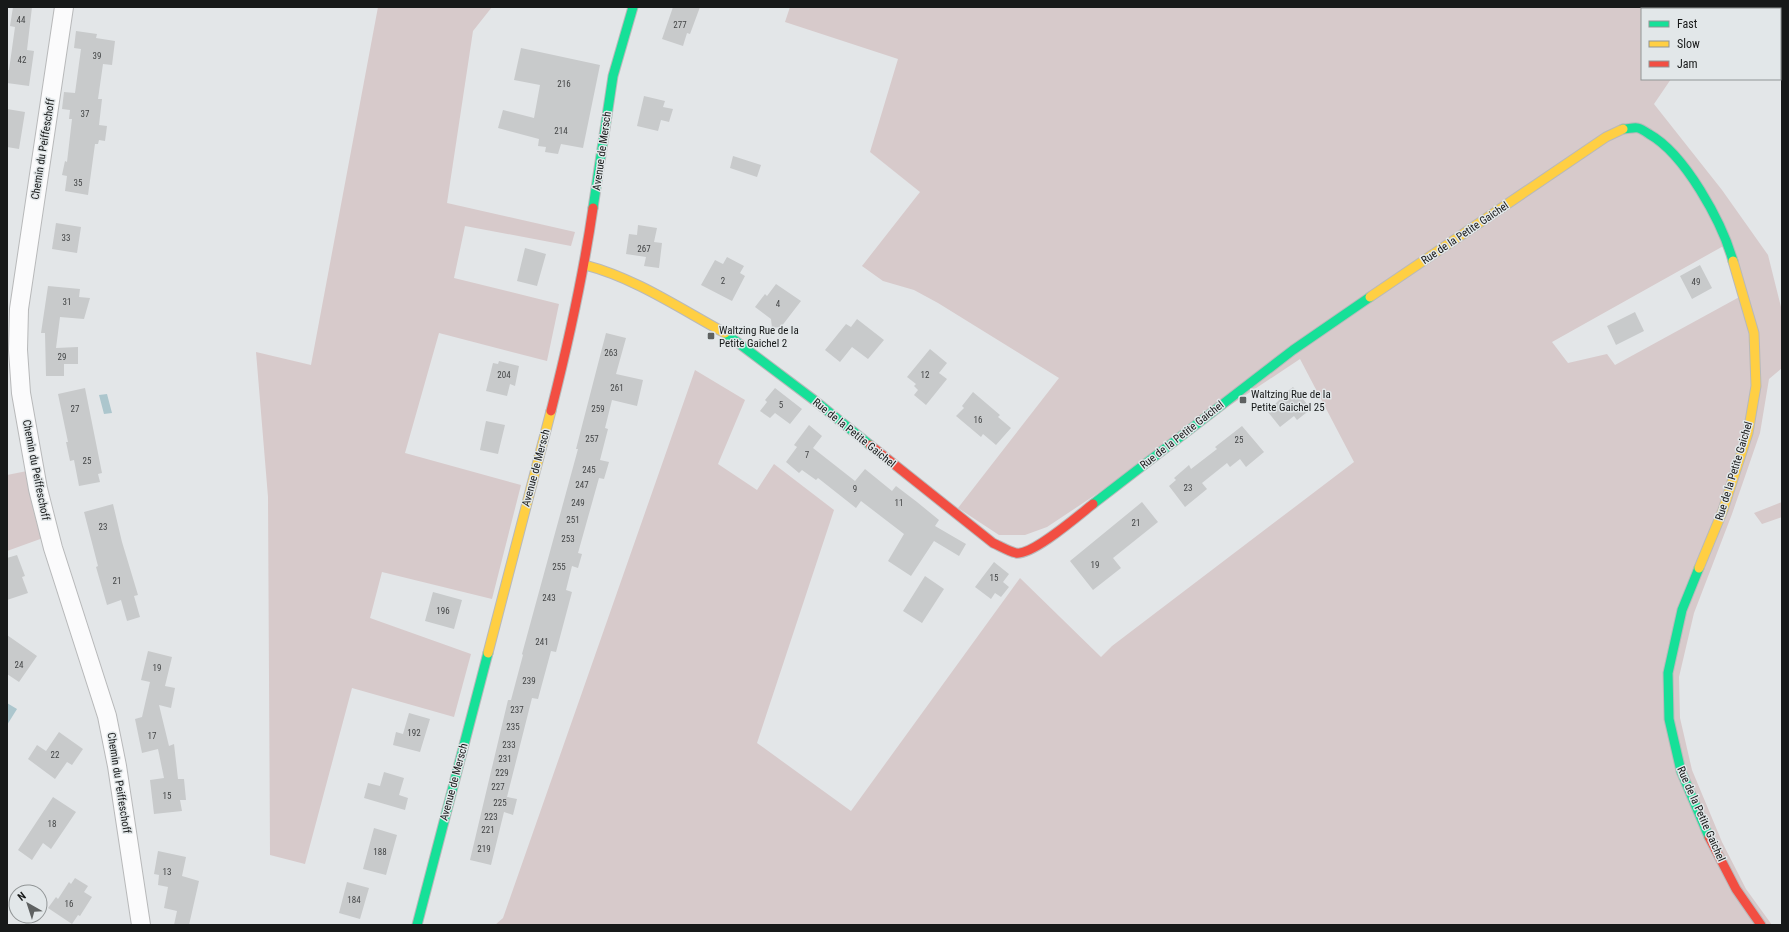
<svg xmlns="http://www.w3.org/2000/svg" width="1789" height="932" font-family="'Roboto Condensed',sans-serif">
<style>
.green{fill:#d7cacb;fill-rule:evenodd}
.water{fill:#acc6cd}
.building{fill:#c8cacb}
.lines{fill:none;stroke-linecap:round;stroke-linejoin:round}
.street-casing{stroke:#b8b9ba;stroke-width:20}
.fast-casing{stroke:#b8b9ba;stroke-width:11}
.slow-casing{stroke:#b8b9ba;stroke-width:11}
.jam-casing{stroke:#b8b9ba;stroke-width:11}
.street{stroke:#fbfbfc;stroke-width:18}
.fast{stroke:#16e098;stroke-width:9}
.slow{stroke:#ffcf43;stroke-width:9}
.jam{stroke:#f24e42;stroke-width:9}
.poi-dot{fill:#5e6161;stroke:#e2e7e9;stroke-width:1.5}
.labels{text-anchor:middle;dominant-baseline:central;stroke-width:3;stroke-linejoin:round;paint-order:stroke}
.number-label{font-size:9px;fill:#434546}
.street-label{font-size:11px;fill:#171919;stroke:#e2e7e9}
.poi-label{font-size:11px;fill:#171919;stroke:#e2e7e9;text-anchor:start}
</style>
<rect width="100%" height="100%" fill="#e3e6e8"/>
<path class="green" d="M 378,7 L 492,7 L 473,31 L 447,203 L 575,232 L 571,246 L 465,226 L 454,278 L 559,304 L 547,361 L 439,333 L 405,453 L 521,485 L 492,599 L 382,572 L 370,618 L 471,654 L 454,717 L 352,688 L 305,864 L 270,855 L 268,497 L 256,352 L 311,365 Z
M 790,7 L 1782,7 L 1782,27 L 1780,29 L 1780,9 L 1642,9 L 1642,79 L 1671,79 L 1654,104 L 1722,190 L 1768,255 L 1782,311 L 1782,368 L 1769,379 L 1760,433 L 1732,514 L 1694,613 L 1679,677 L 1680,718 L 1692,770 L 1722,842 L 1746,889 L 1772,925 L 495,925 L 503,918 L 695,370 L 745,400 L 718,464 L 757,490 L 774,464 L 834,510 L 757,743 L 851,811 L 1020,578 L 1101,657 L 1112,646 L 1354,462 L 1300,359 L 1047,527 L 1025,535 L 999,535 L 958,508 L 1059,378 L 938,303 L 914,290 L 883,281 L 862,266 L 920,192 L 870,152 L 898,59 L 785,22 ZM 1727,244 L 1743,295 L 1615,365 L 1607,354 L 1568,363 L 1552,342 Z
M 27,471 L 43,538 L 7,551 L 7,475 Z
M 1782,502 L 1782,517 L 1762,524 L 1754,513 Z"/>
<path class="water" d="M 107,394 L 112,413 L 104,414 L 99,395 Z
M 7,703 L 17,709 L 7,725 Z"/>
<path class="building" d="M 13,7 L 32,7 L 27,50 L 34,51 L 29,86 L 7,83 L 7,70 L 9,70 L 15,27 L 10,26 Z
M 673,7 L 700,7 L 690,34 L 687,33 L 683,46 L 662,39 Z
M 76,31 L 97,34 L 96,38 L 115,41 L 112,65 L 103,64 L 98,99 L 102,99 L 99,125 L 107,126 L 105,141 L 99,140 L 98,144 L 95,144 L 88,195 L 65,191 L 67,176 L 62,175 L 65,161 L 67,162 L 72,119 L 69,119 L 70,110 L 62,109 L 64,92 L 75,93 L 81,49 L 74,48 Z
M 521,48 L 600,65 L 583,148 L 561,144 L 558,154 L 545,152 L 546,147 L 538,146 L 539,139 L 498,128 L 503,110 L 534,118 L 540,85 L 514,80 Z
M 644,96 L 665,101 L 663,107 L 673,109 L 669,122 L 661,120 L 658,131 L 637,126 Z
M 7,109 L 25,112 L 19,149 L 7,147 Z
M 733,156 L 761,165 L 757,177 L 730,168 Z
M 56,223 L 81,227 L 77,253 L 52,249 Z
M 638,225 L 657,228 L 654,242 L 662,243 L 659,268 L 644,266 L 646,257 L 626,254 L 629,234 L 637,235 Z
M 525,248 L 546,254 L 537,286 L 517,281 Z
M 727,257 L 744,266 L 740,273 L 745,276 L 732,301 L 701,285 L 715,260 L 723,264 Z
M 1700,265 L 1712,288 L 1692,299 L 1680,276 Z
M 776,284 L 801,301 L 781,327 L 772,328 L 771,319 L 755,307 L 765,294 L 767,296 Z
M 48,286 L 80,289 L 79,297 L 90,298 L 84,319 L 60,317 L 56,348 L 78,347 L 78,364 L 64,364 L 64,376 L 46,376 L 45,333 L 41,333 Z
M 1635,312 L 1644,331 L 1616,345 L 1607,326 Z
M 857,319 L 884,340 L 868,359 L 852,347 L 840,362 L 825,350 L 846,324 L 851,327 Z
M 606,333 L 626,338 L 616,374 L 643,380 L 637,406 L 612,400 L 605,428 L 608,429 L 600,460 L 609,462 L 604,479 L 599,478 L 578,553 L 582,554 L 578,568 L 572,566 L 566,590 L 572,592 L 556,652 L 551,651 L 538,699 L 532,698 L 507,797 L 517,799 L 513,815 L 504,812 L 491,865 L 470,860 L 508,700 L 511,700 L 523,655 L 522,654 L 578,449 L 576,449 Z
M 930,349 L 947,363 L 939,373 L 947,379 L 926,405 L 914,395 L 918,390 L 914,386 L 916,384 L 907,377 Z
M 499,361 L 519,366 L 515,386 L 510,384 L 507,396 L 486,391 L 493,363 L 498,364 Z
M 1293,387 L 1311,409 L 1297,420 L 1294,416 L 1280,427 L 1268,412 L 1276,405 L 1275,404 L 1280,399 L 1279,398 Z
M 85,388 L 102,473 L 98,474 L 100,482 L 79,486 L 74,460 L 70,461 L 66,442 L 68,442 L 58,394 Z
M 775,388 L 802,409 L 790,424 L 775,413 L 770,418 L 760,411 L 767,402 L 765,400 Z
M 973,392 L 1000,415 L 998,417 L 1011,428 L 996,445 L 983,434 L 981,437 L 956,416 L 964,408 L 962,406 Z
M 486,421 L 505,425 L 498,454 L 480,450 Z
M 809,425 L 822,436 L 813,448 L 855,481 L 865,469 L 892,491 L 896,486 L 917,502 L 939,520 L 935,526 L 966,544 L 959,556 L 934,541 L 911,576 L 888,561 L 904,534 L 861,501 L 856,508 L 818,478 L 816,480 L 802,470 L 799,473 L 786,462 L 797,447 L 794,445 Z
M 1242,426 L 1264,452 L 1246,467 L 1240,459 L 1230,467 L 1227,463 L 1202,483 L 1207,489 L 1185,507 L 1169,486 L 1176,480 L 1174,478 L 1189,465 L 1191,469 L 1217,449 L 1215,447 Z
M 1142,502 L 1158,522 L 1113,558 L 1121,568 L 1093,590 L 1070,561 Z
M 113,504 L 122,542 L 138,595 L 134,596 L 140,617 L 127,621 L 121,600 L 107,605 L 96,567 L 98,566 L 84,512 Z
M 17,555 L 25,576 L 22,577 L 28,593 L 7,600 L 7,558 Z
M 994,562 L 1009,574 L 1003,582 L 1009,587 L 1001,597 L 995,593 L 991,599 L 975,587 Z
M 925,576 L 944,589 L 922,623 L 903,611 Z
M 433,592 L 462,600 L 454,629 L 425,621 Z
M 7,635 L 37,656 L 19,682 L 7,674 Z
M 148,651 L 172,657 L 165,686 L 175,688 L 171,708 L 159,705 L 169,746 L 174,744 L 178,779 L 184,779 L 186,800 L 180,800 L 182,811 L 154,814 L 150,780 L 164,778 L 158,749 L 142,753 L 135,719 L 142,717 L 150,682 L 141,680 Z
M 409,713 L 430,719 L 420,752 L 393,745 L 396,732 L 403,734 Z
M 59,732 L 83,749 L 72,765 L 67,762 L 55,779 L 28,759 L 37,745 L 46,751 Z
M 384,772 L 404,778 L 399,795 L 408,798 L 405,810 L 364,798 L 368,783 L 380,786 Z
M 53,797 L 76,812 L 51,849 L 43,843 L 32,860 L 18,850 Z
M 374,828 L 397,835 L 386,875 L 363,869 Z
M 158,851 L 186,857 L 182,876 L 199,881 L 189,925 L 174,925 L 177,911 L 164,908 L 168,887 L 158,885 L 159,875 L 154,874 Z
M 75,878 L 88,886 L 84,892 L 92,897 L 80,916 L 78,915 L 72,924 L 48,908 L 56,897 L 58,899 L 69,882 L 71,884 Z
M 347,882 L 369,888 L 360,919 L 339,913 Z"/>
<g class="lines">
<defs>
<path id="street" d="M 64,7 L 19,309 L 18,350 L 21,393 L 38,489 L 53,548 L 107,716 L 117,766 L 141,925"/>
<path id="fast" d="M 1623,129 C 1628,129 1634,127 1638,128 C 1642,129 1646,132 1649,134 C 1685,154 1722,222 1733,261
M 593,208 L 613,76 L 633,7
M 725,333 L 814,400 L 870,445
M 1093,504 L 1293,350 L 1370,297
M 1699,568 L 1682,610 L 1668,673 L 1669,719 L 1681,771 L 1709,837
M 417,925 L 488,653"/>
<path id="slow" d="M 585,265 C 635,278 679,308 725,333
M 1370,297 L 1606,137 L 1623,129
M 1699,568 L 1723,510 L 1748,433 L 1756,386 L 1754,333 L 1733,261
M 488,653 L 551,411"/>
<path id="jam" d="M 551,411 C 568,344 583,277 593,208
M 870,445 L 993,543 C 1000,546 1008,551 1016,553 C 1032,556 1079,515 1093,504
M 1709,837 L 1736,889 L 1761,925"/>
</defs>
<use href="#street" class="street-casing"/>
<use href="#fast" class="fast-casing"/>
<use href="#slow" class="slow-casing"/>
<use href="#jam" class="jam-casing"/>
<use href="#street" class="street"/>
<use href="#fast" class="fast"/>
<use href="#slow" class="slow"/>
<use href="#jam" class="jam"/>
</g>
<g class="poi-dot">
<rect x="707" y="332" width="8" height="8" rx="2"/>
<rect x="1239" y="396" width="8" height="8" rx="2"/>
</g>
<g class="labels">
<g class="number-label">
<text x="21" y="20">44</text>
<text x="680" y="25">277</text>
<text x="97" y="56">39</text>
<text x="22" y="60">42</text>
<text x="564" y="84">216</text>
<text x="85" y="114">37</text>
<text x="561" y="131">214</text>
<text x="78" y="183">35</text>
<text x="66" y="238">33</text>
<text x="644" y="249">267</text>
<text x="723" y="281">2</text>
<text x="1696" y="282">49</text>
<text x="67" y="302">31</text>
<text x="778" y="304">4</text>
<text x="611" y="353">263</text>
<text x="62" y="357">29</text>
<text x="504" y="375">204</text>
<text x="925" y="375">12</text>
<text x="617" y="388">261</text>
<text x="781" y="405">5</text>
<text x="75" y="409">27</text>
<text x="598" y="409">259</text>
<text x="978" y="420">16</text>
<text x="592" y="439">257</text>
<text x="1239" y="440">25</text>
<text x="807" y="455">7</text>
<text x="87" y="461">25</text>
<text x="589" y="470">245</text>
<text x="582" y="485">247</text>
<text x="1188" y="488">23</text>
<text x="855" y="489">9</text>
<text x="578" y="503">249</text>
<text x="899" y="503">11</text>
<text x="573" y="520">251</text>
<text x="1136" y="523">21</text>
<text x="103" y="527">23</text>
<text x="568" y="539">253</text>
<text x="1095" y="565">19</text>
<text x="559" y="567">255</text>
<text x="994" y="578">15</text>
<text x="117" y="581">21</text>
<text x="549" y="598">243</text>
<text x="443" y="611">196</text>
<text x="542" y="642">241</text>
<text x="19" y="665">24</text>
<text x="157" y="668">19</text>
<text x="529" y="681">239</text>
<text x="517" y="710">237</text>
<text x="513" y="727">235</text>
<text x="414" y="733">192</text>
<text x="152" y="736">17</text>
<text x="509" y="745">233</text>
<text x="55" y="755">22</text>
<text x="505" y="759">231</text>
<text x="502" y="773">229</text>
<text x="498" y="787">227</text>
<text x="167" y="796">15</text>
<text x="500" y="803">225</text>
<text x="491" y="817">223</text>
<text x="52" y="824">18</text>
<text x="488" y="830">221</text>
<text x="484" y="849">219</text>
<text x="380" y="852">188</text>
<text x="167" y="872">13</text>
<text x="354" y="900">184</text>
<text x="69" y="904">16</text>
</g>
<g class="street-label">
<text transform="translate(43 149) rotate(-81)">Chemin du Peiffeschoff</text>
<text transform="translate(602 151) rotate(-82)">Avenue de Mersch</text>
<text transform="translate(1465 233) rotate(-34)">Rue de la Petite Gaichel</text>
<text transform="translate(854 433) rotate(39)">Rue de la Petite Gaichel</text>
<text transform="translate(1182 435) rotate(-38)">Rue de la Petite Gaichel</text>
<text transform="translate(536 468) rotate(-75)">Avenue de Mersch</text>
<text transform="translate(36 470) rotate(79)">Chemin du Peiffeschoff</text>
<text transform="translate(1734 471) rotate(-73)">Rue de la Petite Gaichel</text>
<text transform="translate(454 782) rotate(-75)">Avenue de Mersch</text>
<text transform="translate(119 783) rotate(81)">Chemin du Peiffeschoff</text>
<text transform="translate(1701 814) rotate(66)">Rue de la Petite Gaichel</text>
</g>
<g class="poi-label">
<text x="719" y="330">Waltzing Rue de la<tspan x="719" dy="13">Petite Gaichel 2</tspan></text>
<text x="1251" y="394">Waltzing Rue de la<tspan x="1251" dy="13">Petite Gaichel 25</tspan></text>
</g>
</g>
<rect width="1789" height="932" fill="none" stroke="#171919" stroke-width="16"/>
<rect x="1641" y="8" width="140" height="72" fill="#e2e7e9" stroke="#919596"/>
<rect x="1649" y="21" width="20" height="6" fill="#16e098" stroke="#919596"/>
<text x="1677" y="28" font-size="12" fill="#171919">Fast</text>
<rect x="1649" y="41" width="20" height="6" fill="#ffcf43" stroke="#919596"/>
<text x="1677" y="48" font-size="12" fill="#171919">Slow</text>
<rect x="1649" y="61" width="20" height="6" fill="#f24e42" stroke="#919596"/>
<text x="1677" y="68" font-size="12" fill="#171919">Jam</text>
<g transform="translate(28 904) rotate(321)"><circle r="19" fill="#e2e7e9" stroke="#919596"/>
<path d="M0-3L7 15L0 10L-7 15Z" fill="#5e6161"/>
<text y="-6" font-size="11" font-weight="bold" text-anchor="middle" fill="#171919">N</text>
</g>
</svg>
